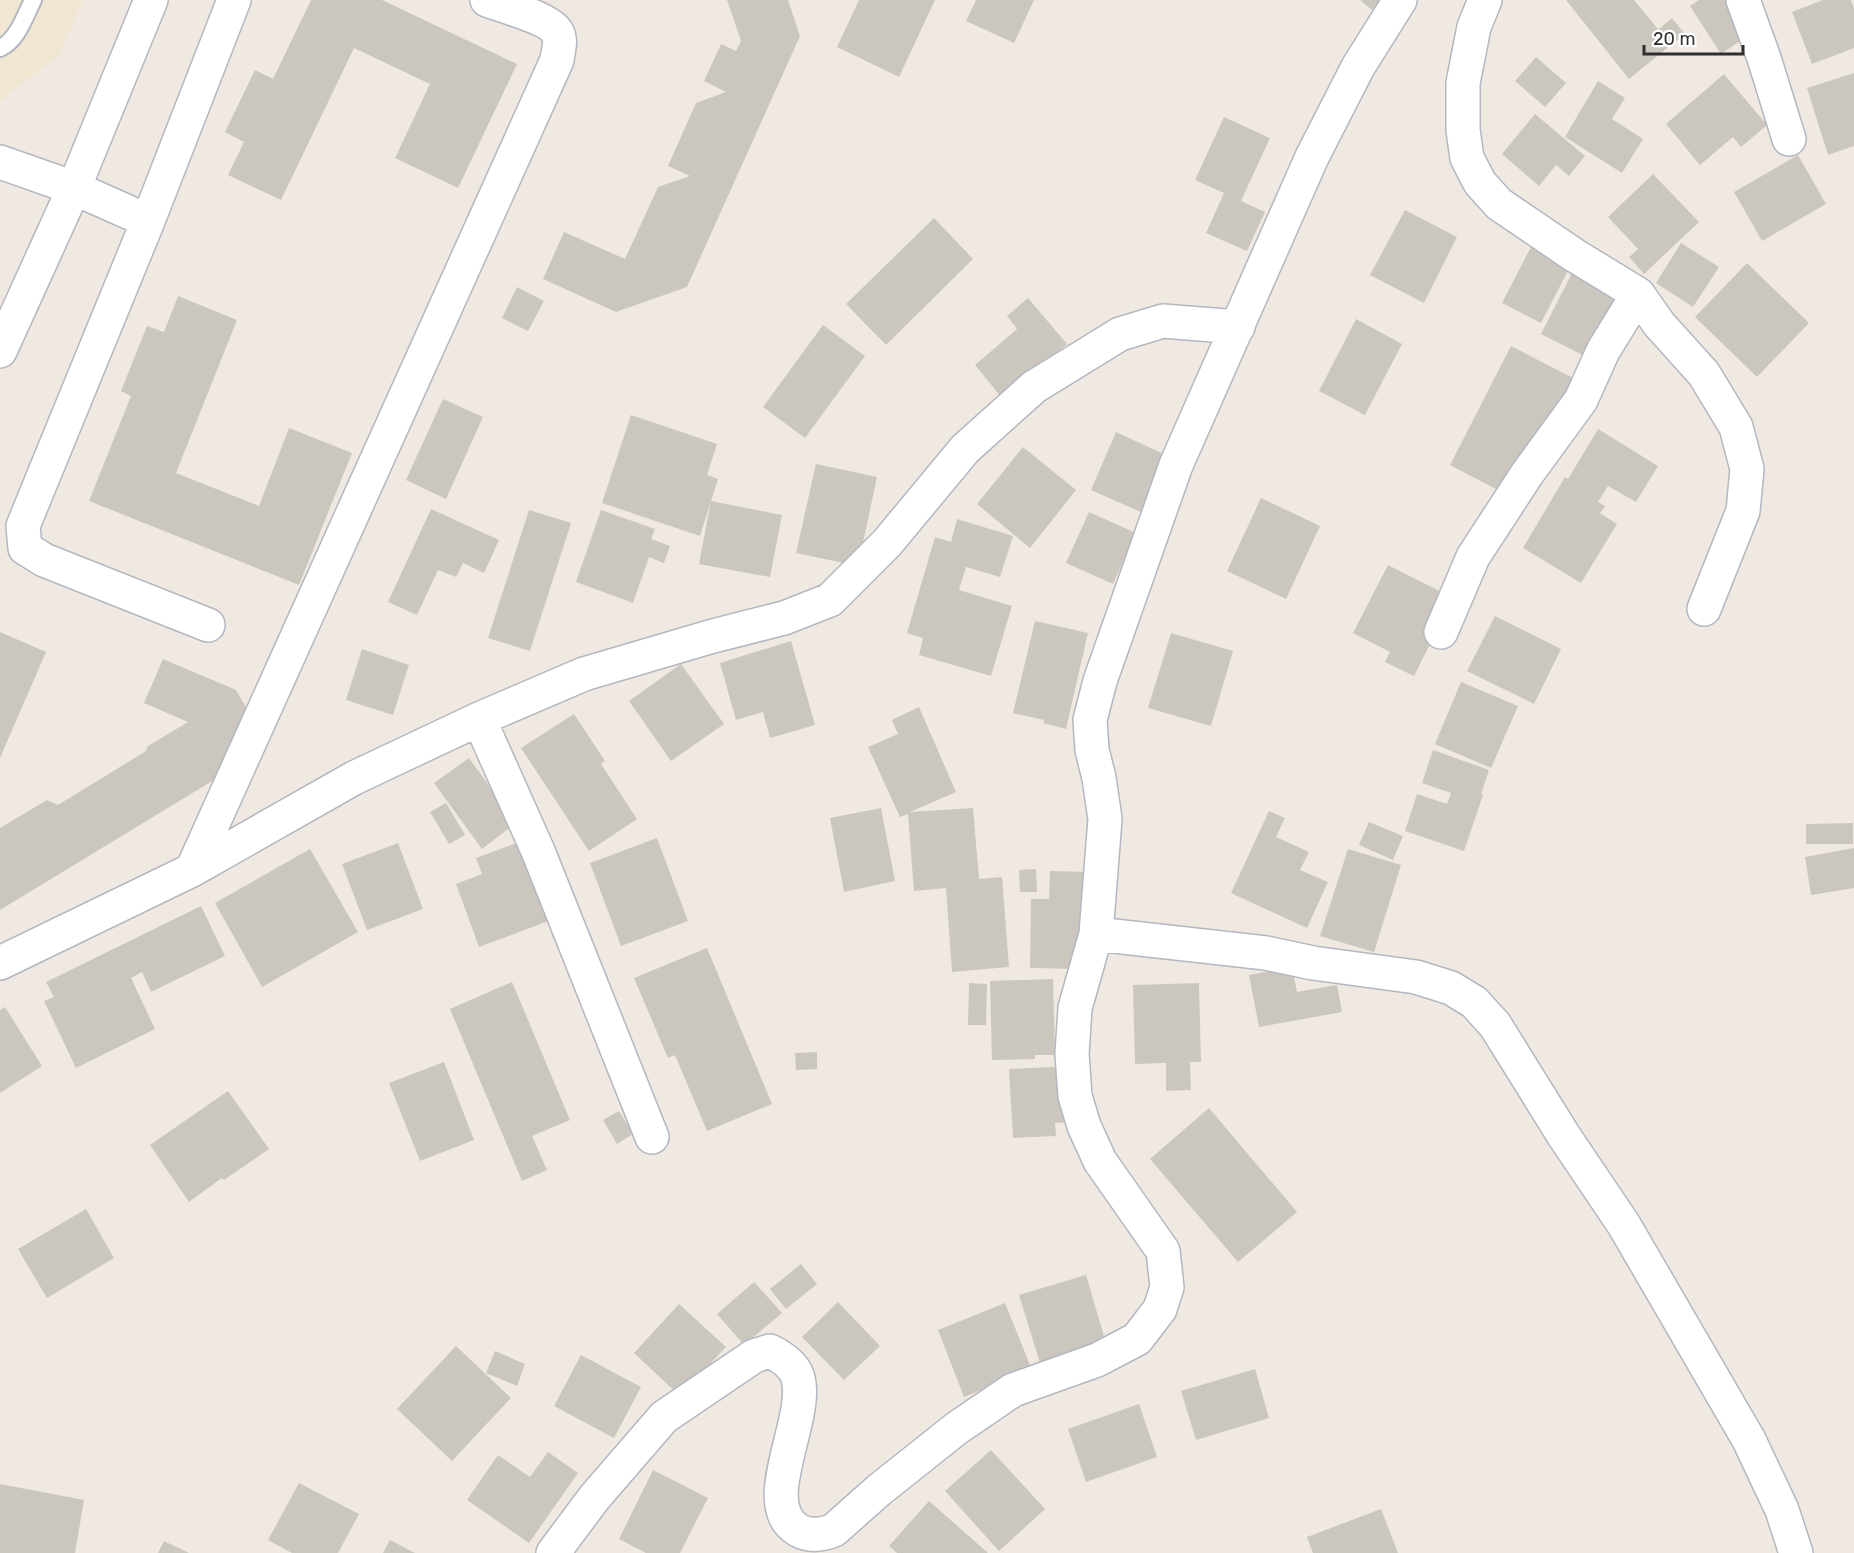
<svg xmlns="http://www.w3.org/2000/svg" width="1854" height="1553" font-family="Rubik,sans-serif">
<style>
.education{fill:#f0e6d1}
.building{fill:#cbc7bf}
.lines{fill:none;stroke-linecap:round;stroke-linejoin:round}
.service-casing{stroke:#b4b7c1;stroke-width:20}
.minor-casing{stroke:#b4b7c1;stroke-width:36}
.tertiary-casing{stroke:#b4b7c1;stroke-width:36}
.secondary-casing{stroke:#b4b7c1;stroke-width:36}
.service{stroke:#fff;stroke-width:16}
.minor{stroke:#fff;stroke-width:33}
.tertiary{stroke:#fff;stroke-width:33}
.secondary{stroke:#fff;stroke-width:33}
</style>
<rect width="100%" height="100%" fill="#efe9e1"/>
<path class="education" d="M 0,0 L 83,0 L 60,54 L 0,101 Z"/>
<path class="building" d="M 311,0 L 382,0 L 517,64 L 458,188 L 395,158 L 430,84 L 354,48 L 281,200 L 228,175 L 244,142 L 225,132 L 255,70 L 273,79 Z
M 727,0 L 788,0 L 800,36 L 687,287 L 616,312 L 543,279 L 564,232 L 625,259 L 658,187 L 690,176 L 668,166 L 696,103 L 726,92 L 704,81 L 721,44 L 736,51 L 741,41 Z
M 859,0 L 935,0 L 899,77 L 837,47 Z
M 976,0 L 1034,0 L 1014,43 L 966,21 Z
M 1360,0 L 1380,0 L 1372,10 Z
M 1566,0 L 1634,0 L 1671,45 L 1629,79 Z
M 1699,0 L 1726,0 L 1749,35 L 1721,54 L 1690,6 Z
M 1823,0 L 1851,0 L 1854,9 L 1854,48 L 1812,64 L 1792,12 Z
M 1672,18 L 1685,34 L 1672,44 L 1659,29 Z
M 1536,57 L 1566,83 L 1545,107 L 1515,81 Z
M 1854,73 L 1854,146 L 1828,155 L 1807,88 Z
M 1724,74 L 1767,125 L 1741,147 L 1733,137 L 1700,165 L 1666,124 Z
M 1598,81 L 1625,98 L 1612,119 L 1643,139 L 1622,173 L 1565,137 Z
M 1535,114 L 1585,156 L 1569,176 L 1556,165 L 1539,186 L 1502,154 Z
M 1224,117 L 1270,138 L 1241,201 L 1265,212 L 1247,251 L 1206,233 L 1224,193 L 1195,180 Z
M 1798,155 L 1826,204 L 1762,241 L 1734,192 Z
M 1653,174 L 1699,222 L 1644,274 L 1629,257 L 1638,249 L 1608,217 Z
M 1405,210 L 1457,237 L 1424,303 L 1370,275 Z
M 934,218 L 973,259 L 886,345 L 846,304 Z
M 1534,241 L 1573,261 L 1541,323 L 1502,303 Z
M 1681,243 L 1719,267 L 1693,307 L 1656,283 Z
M 1747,263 L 1809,323 L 1757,377 L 1695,317 Z
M 1574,269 L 1627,296 L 1594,361 L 1541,334 Z
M 517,287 L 544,301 L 528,331 L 502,318 Z
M 178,296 L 237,320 L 176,473 L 259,506 L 289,428 L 352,453 L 299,585 L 89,501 L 131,396 L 121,391 L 147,326 L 164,332 Z
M 1028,298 L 1067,344 L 1002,398 L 975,365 L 1017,329 L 1007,316 Z
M 1356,319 L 1402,344 L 1365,415 L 1319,391 Z
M 823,325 L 865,356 L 805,438 L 763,407 Z
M 1511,346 L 1573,378 L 1511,497 L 1450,465 Z
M 443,399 L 483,417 L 446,499 L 406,480 Z
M 631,415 L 717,444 L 707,475 L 718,479 L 700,536 L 602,503 Z
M 1598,429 L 1658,466 L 1636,502 L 1608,486 L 1598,502 L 1605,506 L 1600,513 L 1617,524 L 1581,583 L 1523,548 L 1565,477 L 1568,479 Z
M 1116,432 L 1168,456 L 1143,513 L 1091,490 Z
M 1023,447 L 1076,490 L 1030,548 L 977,504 Z
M 816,464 L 877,477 L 858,566 L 796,553 Z
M 1261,498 L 1320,526 L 1286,599 L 1227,571 Z
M 711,501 L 782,515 L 770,577 L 699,564 Z
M 431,509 L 499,540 L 484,573 L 463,563 L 456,577 L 438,570 L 417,615 L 388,602 Z
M 529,510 L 571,523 L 530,651 L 488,638 Z
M 601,510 L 655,529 L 651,539 L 670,546 L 664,563 L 649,557 L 633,603 L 576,582 Z
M 1089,512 L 1136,533 L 1113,584 L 1066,563 Z
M 957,519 L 1013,536 L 1000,577 L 966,567 L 959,590 L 1012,606 L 991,676 L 919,655 L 923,638 L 907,633 L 935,537 L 951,542 Z
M 1388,565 L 1453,598 L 1414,676 L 1385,662 L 1390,652 L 1353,633 Z
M 1495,616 L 1561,649 L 1534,704 L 1467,671 Z
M 1035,621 L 1088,633 L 1066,729 L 1043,723 L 1044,720 L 1013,713 Z
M 0,632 L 46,652 L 0,758 Z
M 1171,633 L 1233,651 L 1211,726 L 1148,708 Z
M 791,641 L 815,725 L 770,738 L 763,712 L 736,720 L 720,663 Z
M 362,649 L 409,665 L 393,715 L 346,700 Z
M 163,659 L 236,690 L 251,716 L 227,772 L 0,910 L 0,828 L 47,800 L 58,805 L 146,751 L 148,746 L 188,722 L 144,703 Z
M 681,664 L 724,724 L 671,761 L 629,701 Z
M 1461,682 L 1518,706 L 1491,768 L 1435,744 Z
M 919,707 L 956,792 L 910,812 L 973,808 L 979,879 L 1002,877 L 1009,967 L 952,972 L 946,888 L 914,891 L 908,814 L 900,817 L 868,747 L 898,734 L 892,720 Z
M 574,714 L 605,761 L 601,764 L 637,819 L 589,851 L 521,748 Z
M 1433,750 L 1489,770 L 1481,794 L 1483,795 L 1464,851 L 1405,831 L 1417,794 L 1447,804 L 1451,793 L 1422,783 Z
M 469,758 L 516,823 L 482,849 L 434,783 Z
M 446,803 L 465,835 L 449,844 L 430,812 Z
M 881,808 L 895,881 L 844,892 L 830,818 Z
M 1269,811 L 1285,818 L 1276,837 L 1309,852 L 1300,870 L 1328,882 L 1307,928 L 1231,893 Z
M 1369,822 L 1403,836 L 1393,860 L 1359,845 Z
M 1853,823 L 1853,844 L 1806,844 L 1806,824 Z
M 530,838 L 559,917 L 479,947 L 456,884 L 482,874 L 476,858 Z
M 657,838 L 688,921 L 621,946 L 590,863 Z
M 398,843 L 423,909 L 367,930 L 342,864 Z
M 1854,848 L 1854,888 L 1811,895 L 1805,857 Z
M 310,849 L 358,932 L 262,987 L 215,903 Z
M 1348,849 L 1401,865 L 1374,952 L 1320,936 Z
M 1036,869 L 1037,892 L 1020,892 L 1019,870 Z
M 1050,871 L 1091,872 L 1091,899 L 1082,898 L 1081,969 L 1030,968 L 1031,899 L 1049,899 Z
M 201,906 L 225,956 L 151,992 L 142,972 L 131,978 L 155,1029 L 76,1068 L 44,1001 L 54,997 L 46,982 Z
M 707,948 L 772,1104 L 707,1131 L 675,1055 L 668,1058 L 634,978 Z
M 1292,967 L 1297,992 L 1337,985 L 1342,1012 L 1259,1027 L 1249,975 Z
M 1053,979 L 1055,1055 L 1035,1055 L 1035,1059 L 992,1060 L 990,981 Z
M 512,982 L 570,1120 L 532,1136 L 547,1170 L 522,1181 L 450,1009 Z
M 969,983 L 987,984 L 986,1025 L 968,1025 Z
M 1199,983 L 1201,1062 L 1190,1062 L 1191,1090 L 1166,1091 L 1166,1063 L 1135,1064 L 1133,985 Z
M 5,1007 L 42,1066 L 0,1093 L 0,1010 Z
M 817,1052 L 817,1069 L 796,1070 L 795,1053 Z
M 444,1062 L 474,1140 L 420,1161 L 389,1083 Z
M 1071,1066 L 1074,1122 L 1055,1123 L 1056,1136 L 1013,1138 L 1009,1069 Z
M 228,1091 L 269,1149 L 224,1180 L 222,1178 L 189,1202 L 150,1145 Z
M 1209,1108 L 1297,1212 L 1238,1262 L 1150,1159 Z
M 619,1111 L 633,1134 L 617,1144 L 603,1120 Z
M 86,1209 L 114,1258 L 47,1298 L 18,1249 Z
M 801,1264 L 817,1284 L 786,1309 L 770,1289 Z
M 1086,1275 L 1106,1343 L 1040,1363 L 1019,1295 Z
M 754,1282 L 782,1313 L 744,1345 L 717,1314 Z
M 838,1302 L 880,1346 L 844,1380 L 802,1337 Z
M 1005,1303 L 1032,1370 L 964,1397 L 938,1330 Z
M 679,1304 L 726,1347 L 680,1396 L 634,1353 Z
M 456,1346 L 511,1398 L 452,1461 L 397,1409 Z
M 495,1351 L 525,1364 L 517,1386 L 486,1373 Z
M 581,1355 L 641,1387 L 614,1438 L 554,1406 Z
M 1255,1369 L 1269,1418 L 1196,1440 L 1181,1391 Z
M 1139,1404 L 1157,1457 L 1086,1482 L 1068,1429 Z
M 991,1450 L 1045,1509 L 999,1551 L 945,1491 Z
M 548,1452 L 578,1473 L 529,1543 L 467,1500 L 498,1455 L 530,1477 Z
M 653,1470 L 708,1498 L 680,1553 L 646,1553 L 619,1539 Z
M 299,1483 L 359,1514 L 338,1553 L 292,1553 L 268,1540 Z
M 0,1484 L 84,1500 L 75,1553 L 0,1553 Z
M 929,1501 L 988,1553 L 897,1553 L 889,1546 Z
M 1381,1509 L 1398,1553 L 1313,1553 L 1307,1537 Z
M 390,1540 L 415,1553 L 383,1553 Z
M 164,1541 L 189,1553 L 158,1553 Z"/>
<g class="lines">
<defs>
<path id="service" d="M 0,48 C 17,41 25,16 33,0"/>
<path id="minor" d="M 1485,0 L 1474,27 L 1463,83 L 1463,130 L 1467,158 L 1480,183 L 1499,204 L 1574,255 L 1638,294 L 1659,324 L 1704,374 L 1736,427 L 1747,469 L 1743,511 L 1704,609
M 1743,0 L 1764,58 L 1789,139
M 74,188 L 148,221
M 208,625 L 44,560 L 25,548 L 23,526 L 148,221 L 234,0
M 1441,632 L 1473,557 L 1527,474 L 1581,400 L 1603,351 L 1638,294
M 479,719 L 538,851 L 652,1137
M 192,870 L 557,60 C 558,51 562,40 557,32 C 549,18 502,6 487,0
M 1096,934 L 1266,953 L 1313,963 L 1416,977 L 1451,988 L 1474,1002 L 1495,1025 L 1564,1136 L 1624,1225 L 1749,1440 L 1782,1510 L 1796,1553
M 0,963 L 192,870 L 354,778 L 479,719 L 584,674 L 713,636 L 784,618 L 830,600 L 887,543 L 965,449 L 1034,387 L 1120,334 L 1163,321 L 1238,327
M 553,1553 L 594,1498 L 664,1417 L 754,1356 L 770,1351 C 780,1356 792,1363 797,1375 C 812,1416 754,1504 798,1530 C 810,1537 822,1535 834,1530 L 879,1490 L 957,1428 L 1013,1390 L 1097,1360 L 1137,1339 L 1160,1309 L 1167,1287 L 1163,1251 L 1100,1161 L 1084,1126 L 1075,1096 L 1072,1054 L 1075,1008 L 1096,934 L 1105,819 L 1099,778 L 1092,750 L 1090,720 L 1100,681 L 1176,465 L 1312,157 L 1358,67 L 1400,0"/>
<path id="tertiary" d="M 0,162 L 74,188"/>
<path id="secondary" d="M 0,351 L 74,188 L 151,0"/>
</defs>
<use href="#service" class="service-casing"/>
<use href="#minor" class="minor-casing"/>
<use href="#tertiary" class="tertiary-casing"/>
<use href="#secondary" class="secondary-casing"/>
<use href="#service" class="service"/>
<use href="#minor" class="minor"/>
<use href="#tertiary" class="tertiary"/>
<use href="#secondary" class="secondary"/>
</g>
<path d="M1644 45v9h99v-9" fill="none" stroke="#2e2e2e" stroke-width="3"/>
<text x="1653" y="45" font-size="18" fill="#2e2e2e" stroke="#ffffff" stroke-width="4.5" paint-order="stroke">20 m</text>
</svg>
